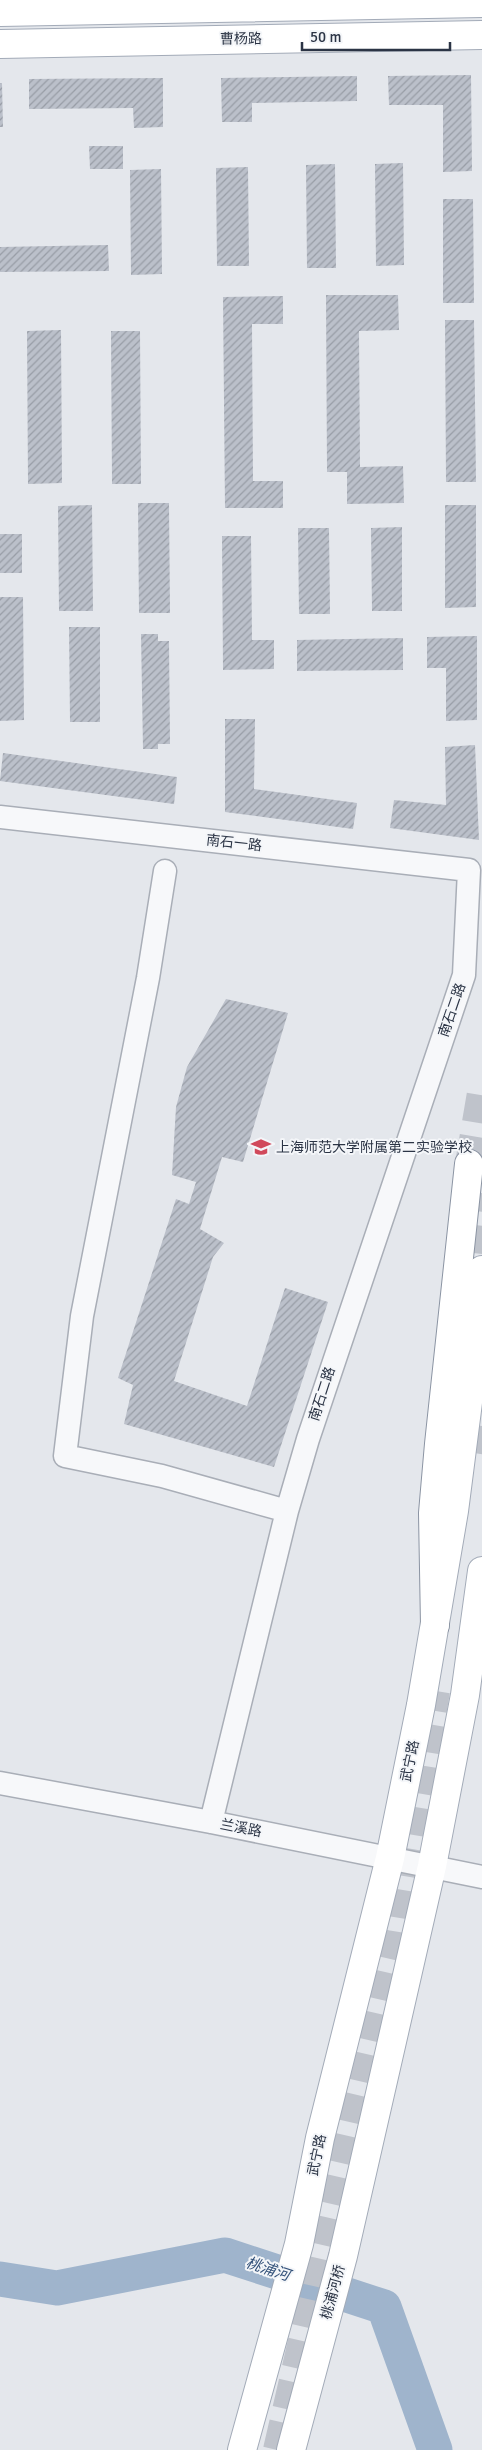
<svg xmlns="http://www.w3.org/2000/svg" width="482" height="2450" font-family="Signika,'Noto Sans SC',sans-serif">
<style>
.lines{fill:none;stroke-linecap:round;stroke-linejoin:round}
.river{stroke:#9fb4cc;stroke-width:35}
.building{fill:url(#building-hatch)}
.highway-tunnel{stroke:#bfc3cb;stroke-width:28;stroke-dasharray:28 14;stroke-linecap:butt}
.minor-casing{stroke:#a9aeb7;stroke-width:25}
.major-casing{stroke:#a3abb8;stroke-width:30}
.highway-casing{stroke:#8b94a3;stroke-width:30}
.minor{stroke:#f7f8fa;stroke-width:22}
.major{stroke:#fff;stroke-width:28}
.highway{stroke:#fff;stroke-width:28}
.labels{text-anchor:middle;dominant-baseline:central;stroke-width:4;stroke-linejoin:round;paint-order:stroke}
.street-label{font-size:14px;fill:#2b3445;stroke:#f4f6f9}
.poi-label{font-size:14px;fill:#2b3445;stroke:#f4f6f9;text-anchor:start}
.water-label{font-size:15px;font-style:italic;fill:#34527a;stroke:#f4f6f9}
</style>
<defs>
<pattern id="building-hatch" width="6" height="6" patternUnits="userSpaceOnUse" patternTransform="scale(1.25)"><rect width="6" height="6" fill="#bbc0ca"/><path d="M-1 1l2-2M0 6l6-6M5 7l2-2" fill="none" stroke="#989da6"/></pattern>
</defs>
<rect width="100%" height="100%" fill="#e4e7ec"/>
<g class="lines">
<path class="river" d="M 0,2279 L 57,2288 L 225,2255 L 384,2307 L 435,2450"/>
</g>
<path class="building" d="M 471,75 L 472,171 L 443,172 L 443,105 L 389,105 L 388,76 Z
M 357,76 L 357,101 L 252,103 L 252,122 L 222,122 L 221,78 Z
M 163,78 L 163,127 L 134,128 L 133,108 L 29,109 L 29,79 Z
M 0,83 L 2,83 L 3,127 L 0,127 Z
M 89,146 L 123,146 L 123,169 L 90,169 Z
M 403,163 L 404,265 L 376,266 L 375,164 Z
M 335,164 L 336,268 L 307,268 L 306,165 Z
M 248,167 L 249,266 L 217,266 L 216,168 Z
M 161,169 L 162,274 L 131,275 L 130,170 Z
M 443,199 L 473,199 L 474,303 L 443,303 Z
M 108,245 L 109,271 L 0,272 L 0,247 Z
M 326,295 L 398,295 L 399,330 L 359,331 L 360,467 L 403,466 L 404,503 L 347,504 L 347,472 L 327,472 Z
M 283,296 L 283,324 L 252,324 L 253,481 L 283,481 L 283,508 L 225,508 L 223,297 Z
M 445,320 L 474,320 L 476,482 L 446,482 Z
M 61,330 L 62,483 L 28,484 L 27,331 Z
M 111,331 L 140,331 L 141,484 L 112,484 Z
M 138,503 L 169,503 L 170,613 L 139,613 Z
M 92,505 L 93,611 L 59,611 L 58,506 Z
M 445,505 L 476,505 L 476,607 L 445,608 Z
M 402,527 L 402,611 L 372,611 L 371,528 Z
M 298,528 L 329,528 L 330,614 L 299,614 Z
M 0,534 L 22,534 L 22,573 L 0,573 Z
M 222,536 L 251,536 L 252,640 L 274,640 L 274,669 L 223,670 Z
M 0,597 L 23,597 L 24,720 L 0,721 Z
M 69,627 L 100,627 L 100,722 L 70,722 Z
M 141,634 L 158,634 L 158,641 L 169,641 L 170,744 L 158,744 L 158,749 L 143,749 Z
M 477,636 L 477,720 L 446,721 L 446,668 L 427,668 L 427,637 Z
M 403,638 L 403,670 L 297,671 L 297,640 Z
M 225,719 L 255,719 L 254,789 L 357,803 L 353,829 L 225,812 Z
M 475,745 L 479,840 L 390,828 L 394,800 L 446,805 L 445,747 Z
M 3,753 L 177,777 L 174,804 L 0,781 Z
M 226,999 L 288,1013 L 243,1162 L 222,1157 L 200,1229 L 224,1243 L 213,1257 L 174,1381 L 247,1406 L 285,1288 L 328,1302 L 274,1467 L 124,1424 L 133,1385 L 118,1378 L 176,1199 L 189,1204 L 196,1182 L 172,1175 L 176,1107 L 187,1067 Z"/>
<g class="lines">
<path class="highway-tunnel" d="M 469,1164 L 482,1087
M 471,1295 L 482,1193
M 474,1453 L 482,1404
M 277,2450 L 396,1932 L 436,1691"/>
<defs>
<path id="minor" d="M 0,817 L 469,870 L 464,975 L 308,1439 L 287,1511 L 211,1822
M 165,871 L 148,978 L 82,1316 L 65,1456 L 162,1476 L 287,1511
M 0,1783 L 211,1822 L 482,1877"/>
<path id="major" d="M 0,12 L 482,3
M 0,44 L 482,35
M 242,2450 L 299,2244 L 320,2138 L 390,1858 L 421,1705 L 454,1511 L 477,1332 L 482,1270
M 291,2450 L 343,2256 L 432,1866 L 465,1695 L 482,1571"/>
<path id="highway" d="M 435,1625 L 433,1513 L 439,1444 L 469,1164"/>
</defs>
<use href="#minor" class="minor-casing"/>
<use href="#major" class="major-casing"/>
<use href="#highway" class="highway-casing"/>
<use href="#minor" class="minor"/>
<use href="#major" class="major"/>
<use href="#highway" class="highway"/>
</g>
<defs>
<symbol id="school-bare" viewBox="-9 -9 18 18"><path d="M0-5L7-2L0 1L-7-2ZM-4 1L0 2.5L4 1V4Q0 6-4 4Z" fill="#d1495b" stroke="#f4f6f9" stroke-width="2.5" paint-order="stroke"/></symbol>
</defs>
<g fill-rule="evenodd">
<use href="#school-bare" x="247" y="1133" width="28" height="28"/>
</g>
<g class="labels">
<g class="street-label">
<text transform="translate(241 39) rotate(-1)">曹杨路</text>
<text transform="translate(234 843) rotate(6)">南石一路</text>
<text transform="translate(452 1010) rotate(-71)">南石二路</text>
<text transform="translate(322 1394) rotate(-72)">南石二路</text>
<text transform="translate(410 1761) rotate(-78)">武宁路</text>
<text transform="translate(241 1828) rotate(11)">兰溪路</text>
<text transform="translate(317 2155) rotate(-78)">武宁路</text>
<text transform="translate(333 2292) rotate(-75)">桃浦河桥</text>
</g>
<g class="poi-label">
<text x="276" y="1147">上海师范大学附属第二实验学校</text>
</g>
<g class="water-label">
<text transform="translate(268 2269) rotate(18)">桃浦河</text>
</g>
</g>
<path d="M302 42v8h148v-8" fill="none" stroke="#2b3445" stroke-width="2.5"/>
<text x="310" y="42" font-size="15" fill="#2b3445" stroke="#f4f6f9" stroke-width="4" paint-order="stroke">50 m</text>
</svg>
